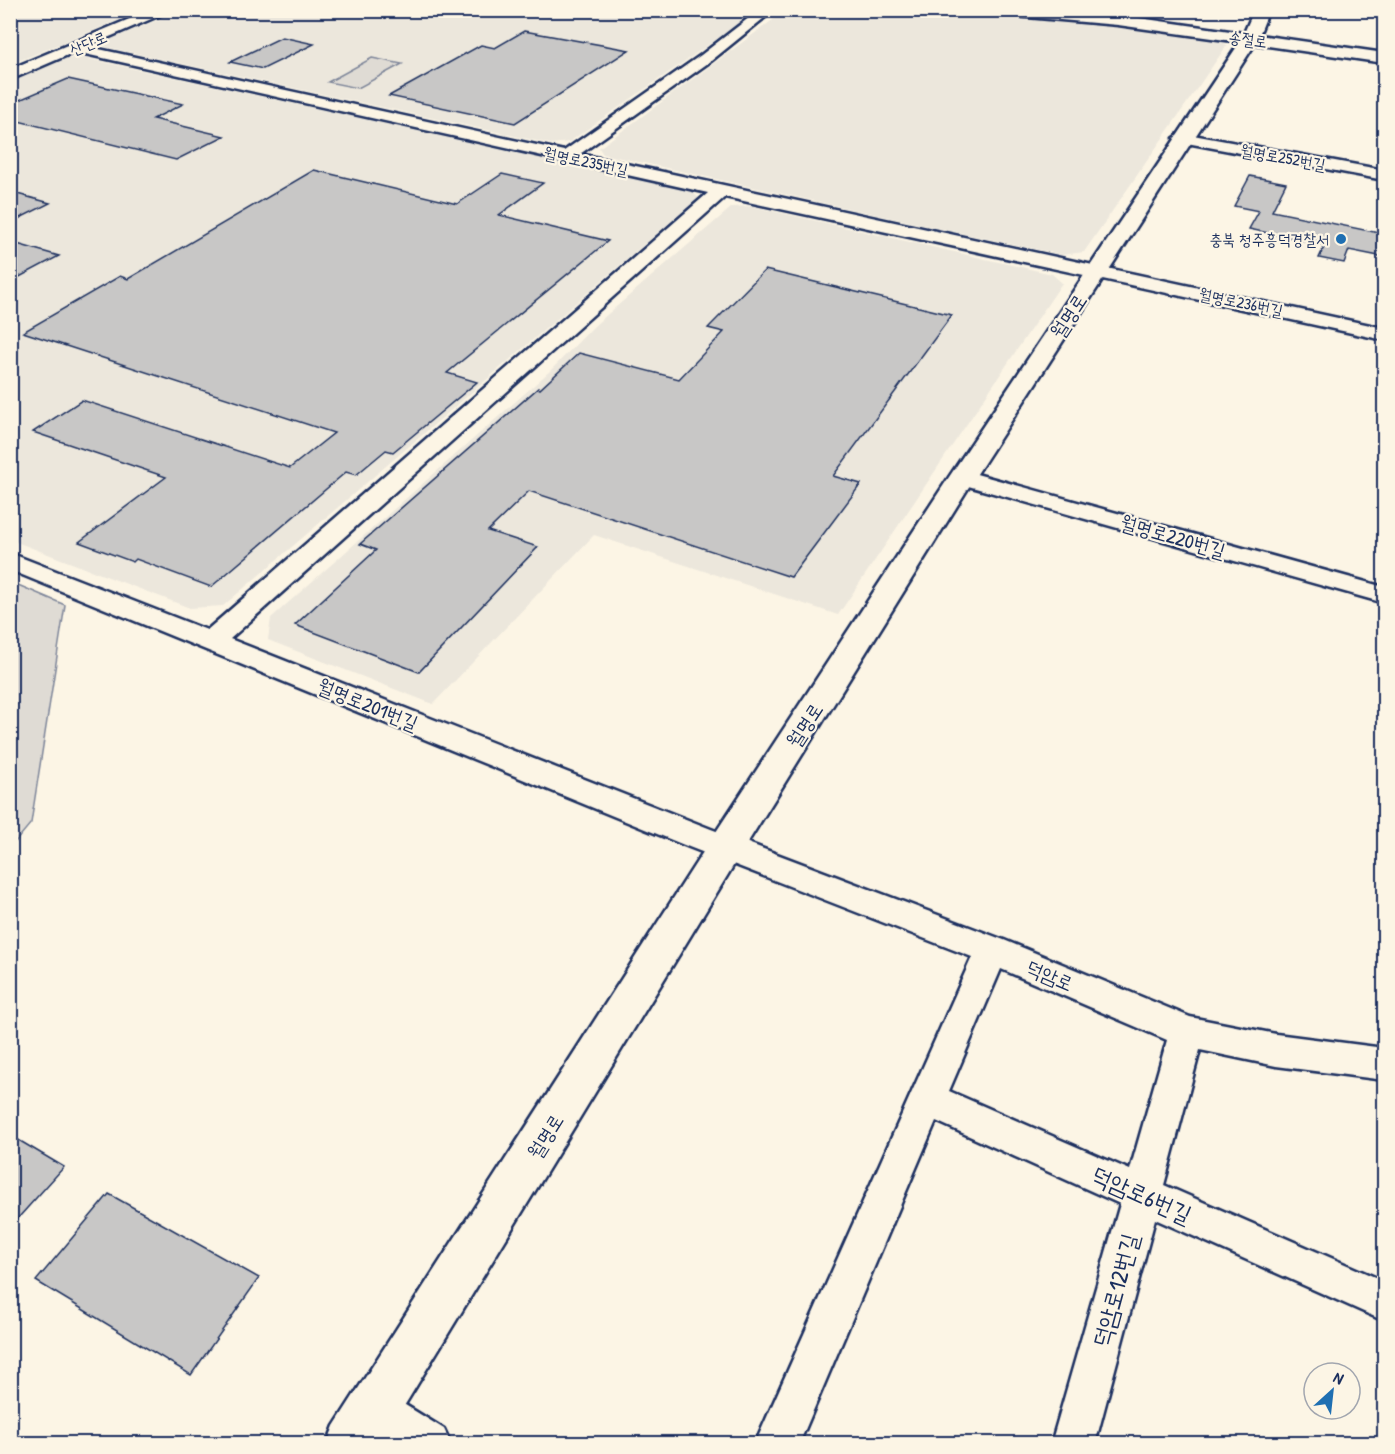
<svg xmlns="http://www.w3.org/2000/svg" width="1395" height="1454" font-family="'Patrick Hand','Poor Story',sans-serif">
<style>
.built{fill:#ece7dc}
.green{fill:#dfdbd4;stroke:#7d8599;stroke-width:1.5}
.building{fill:#c8c7c6;stroke:#1b2f5e;stroke-width:1.5}
.lines{fill:none;stroke-linecap:round;stroke-linejoin:round}
.street-casing{stroke:#1b2f5e;stroke-width:5}
.secondary-casing{stroke:#1b2f5e;stroke-width:5}
.street{fill:#fcf5e5;fill-rule:evenodd}
.secondary{fill:#fcf5e5;fill-rule:evenodd}
.poi-dot{fill:#1f6fb2;stroke:#fcf5e5;stroke-width:2}
.labels{text-anchor:middle;dominant-baseline:central;stroke-width:4.5;stroke-linejoin:round;paint-order:stroke}
.far-street-label{font-size:16px;fill:#1b2f5e;stroke:#fcf5e5}
.far-poi-label{font-size:16px;fill:#1b2f5e;stroke:#fcf5e5;text-anchor:end}
.street-label{font-size:20px;fill:#1b2f5e;stroke:#fcf5e5}
.near-street-label{font-size:24px;fill:#1b2f5e;stroke:#fcf5e5}
</style>
<rect width="100%" height="100%" fill="#fcf5e5"/>
<filter id="ink" filterUnits="userSpaceOnUse"><feTurbulence type="fractalNoise" baseFrequency=".0167" numOctaves="2"/><feDisplacementMap in="SourceGraphic" scale="12" xChannelSelector="R" yChannelSelector="G"/><feConvolveMatrix kernelMatrix="1 2 1 2 8 2 1 2 1" color-interpolation-filters="sRGB"/></filter>
<g filter="url(#ink)">
<path class="built" d="M 11,10 L 141,10 L 141,11 L 11,64 Z
M 367,10 L 405,12 L 757,11 L 569,142 L 551,144 L 105,47 L 106,41 L 180,11 Z
M 952,10 L 1107,24 L 1218,40 L 1227,45 L 1084,252 L 1062,255 L 900,220 L 603,154 L 599,148 L 785,11 Z
M 80,57 L 691,190 L 698,198 L 223,606 L 190,608 L 11,540 L 10,82 L 65,59 Z
M 751,206 L 1052,274 L 1062,283 L 838,615 L 594,535 L 433,704 L 268,640 L 271,618 L 550,371 L 594,326 L 732,207 Z"/>
<path class="green" d="M 372,58 L 402,64 L 358,88 L 328,82 Z
M 11,582 L 65,605 L 31,823 L 11,847 Z"/>
<path class="building" d="M 524,31 L 629,50 L 515,123 L 389,96 L 481,45 L 495,48 Z
M 282,37 L 314,44 L 263,69 L 230,62 Z
M 68,79 L 183,104 L 153,119 L 224,136 L 176,160 L 10,119 L 10,104 Z
M 314,170 L 457,204 L 502,174 L 543,183 L 499,215 L 608,241 L 447,373 L 477,382 L 393,452 L 386,450 L 356,475 L 346,472 L 211,587 L 136,559 L 133,562 L 79,542 L 166,477 L 33,432 L 82,400 L 290,468 L 334,433 L 23,332 L 120,276 L 128,279 Z
M 1250,176 L 1286,183 L 1272,211 L 1384,234 L 1384,257 L 1349,250 L 1344,263 L 1319,258 L 1325,245 L 1249,229 L 1259,211 L 1234,206 Z
M 10,192 L 50,203 L 10,223 Z
M 10,242 L 59,256 L 10,282 Z
M 765,270 L 952,315 L 833,476 L 861,484 L 791,577 L 529,491 L 488,531 L 538,547 L 419,672 L 295,625 L 376,550 L 360,544 L 538,388 L 540,389 L 579,353 L 679,379 L 724,332 L 708,328 Z
M 10,1135 L 64,1167 L 10,1227 Z
M 109,1194 L 259,1278 L 191,1375 L 36,1281 Z"/>
<g class="lines">
<defs>
<path id="street" d="M 759,10 L 774,10 L 711,61 L 580,154 L 1384,328 L 1384,340 L 725,197 L 230,639 L 711,829 L 1004,940 L 1190,1017 L 1276,1034 L 1384,1048 L 1384,1080 L 1276,1066 L 1200,1050 L 1164,1185 L 1384,1281 L 1384,1321 L 1155,1219 L 1095,1444 L 1051,1444 L 1120,1204 L 936,1121 L 799,1444 L 755,1444 L 972,957 L 689,847 L 10,570 L 10,553 L 207,630 L 708,193 L 76,52 L 71,51 L 69,48 L 71,45 L 76,44 L 564,151 L 701,55 ZM 1001,969 L 1167,1040 L 1130,1170 L 949,1091 Z
M 1182,133 L 1384,170 L 1384,180 L 1176,141 L 1174,138 Z
M 962,470 L 1384,587 L 1384,603 L 954,482 L 950,477 L 954,472 Z
M 374,1388 L 389,1395 L 444,1429 L 451,1444 C 412,1444 370,1452 352,1410 L 359,1395 Z"/>
<path id="secondary" d="M 151,10 L 172,10 L 10,80 L 10,69 Z
M 996,10 L 1062,10 L 1118,15 L 1244,33 L 1254,10 L 1269,10 L 1259,35 L 1384,53 L 1384,63 L 1255,44 L 975,477 L 738,858 L 381,1444 L 327,1444 L 334,1426 L 712,838 L 949,477 L 1240,42 L 1118,25 L 1003,15 Z"/>
</defs>
<use href="#street" class="street-casing"/>
<use href="#secondary" class="secondary-casing"/>
<use href="#street" class="street"/>
<use href="#secondary" class="secondary"/>
</g>
</g>
<circle class="poi-dot" cx="1341" cy="239" r="6"/>
<g class="labels">
<g class="far-street-label">
<text transform="translate(1248 39) rotate(8)">송절로</text>
<text transform="translate(88 43) rotate(-23)">산단로</text>
<text transform="translate(1283 157) rotate(10)">월명로252번길</text>
<text transform="translate(586 161) rotate(12)">월명로235번길</text>
<text transform="translate(1241 302) rotate(12)">월명로236번길</text>
</g>
<g class="far-poi-label">
<text x="1329" y="239">충북 청주흥덕경찰서</text>
</g>
<g class="street-label">
<text transform="translate(1068 316) rotate(-57)">월명로</text>
<text transform="translate(1173 536) rotate(16)">월명로220번길</text>
<text transform="translate(368 704) rotate(22)">월명로201번길</text>
<text transform="translate(804 725) rotate(-57)">월명로</text>
<text transform="translate(1050 975) rotate(23)">덕암로</text>
<text transform="translate(545 1136) rotate(-58)">월명로</text>
</g>
<g class="near-street-label">
<text transform="translate(1142 1194) rotate(24)">덕암로6번길</text>
<text transform="translate(1115 1290) rotate(-75)">덕암로12번길</text>
</g>
</g>
<rect width="1395" height="1454" fill="none" stroke="#fcf5e5" stroke-width="36"/>
<rect x="18" y="18" width="1359" height="1418" fill="none" stroke="#1b2f5e" stroke-width="2" filter="url(#ink)"/>
<g transform="translate(1332 1391) rotate(27)"><circle r="28" fill="#fcf5e5" stroke="#a2a6af" stroke-width="1.5"/>
<path d="M0-4.5L10 22L0 15L-10 22Z" fill="#1f6fb2"/>
<text y="-9" font-size="16" font-weight="bold" text-anchor="middle" fill="#1b2f5e">N</text>
</g>
</svg>
